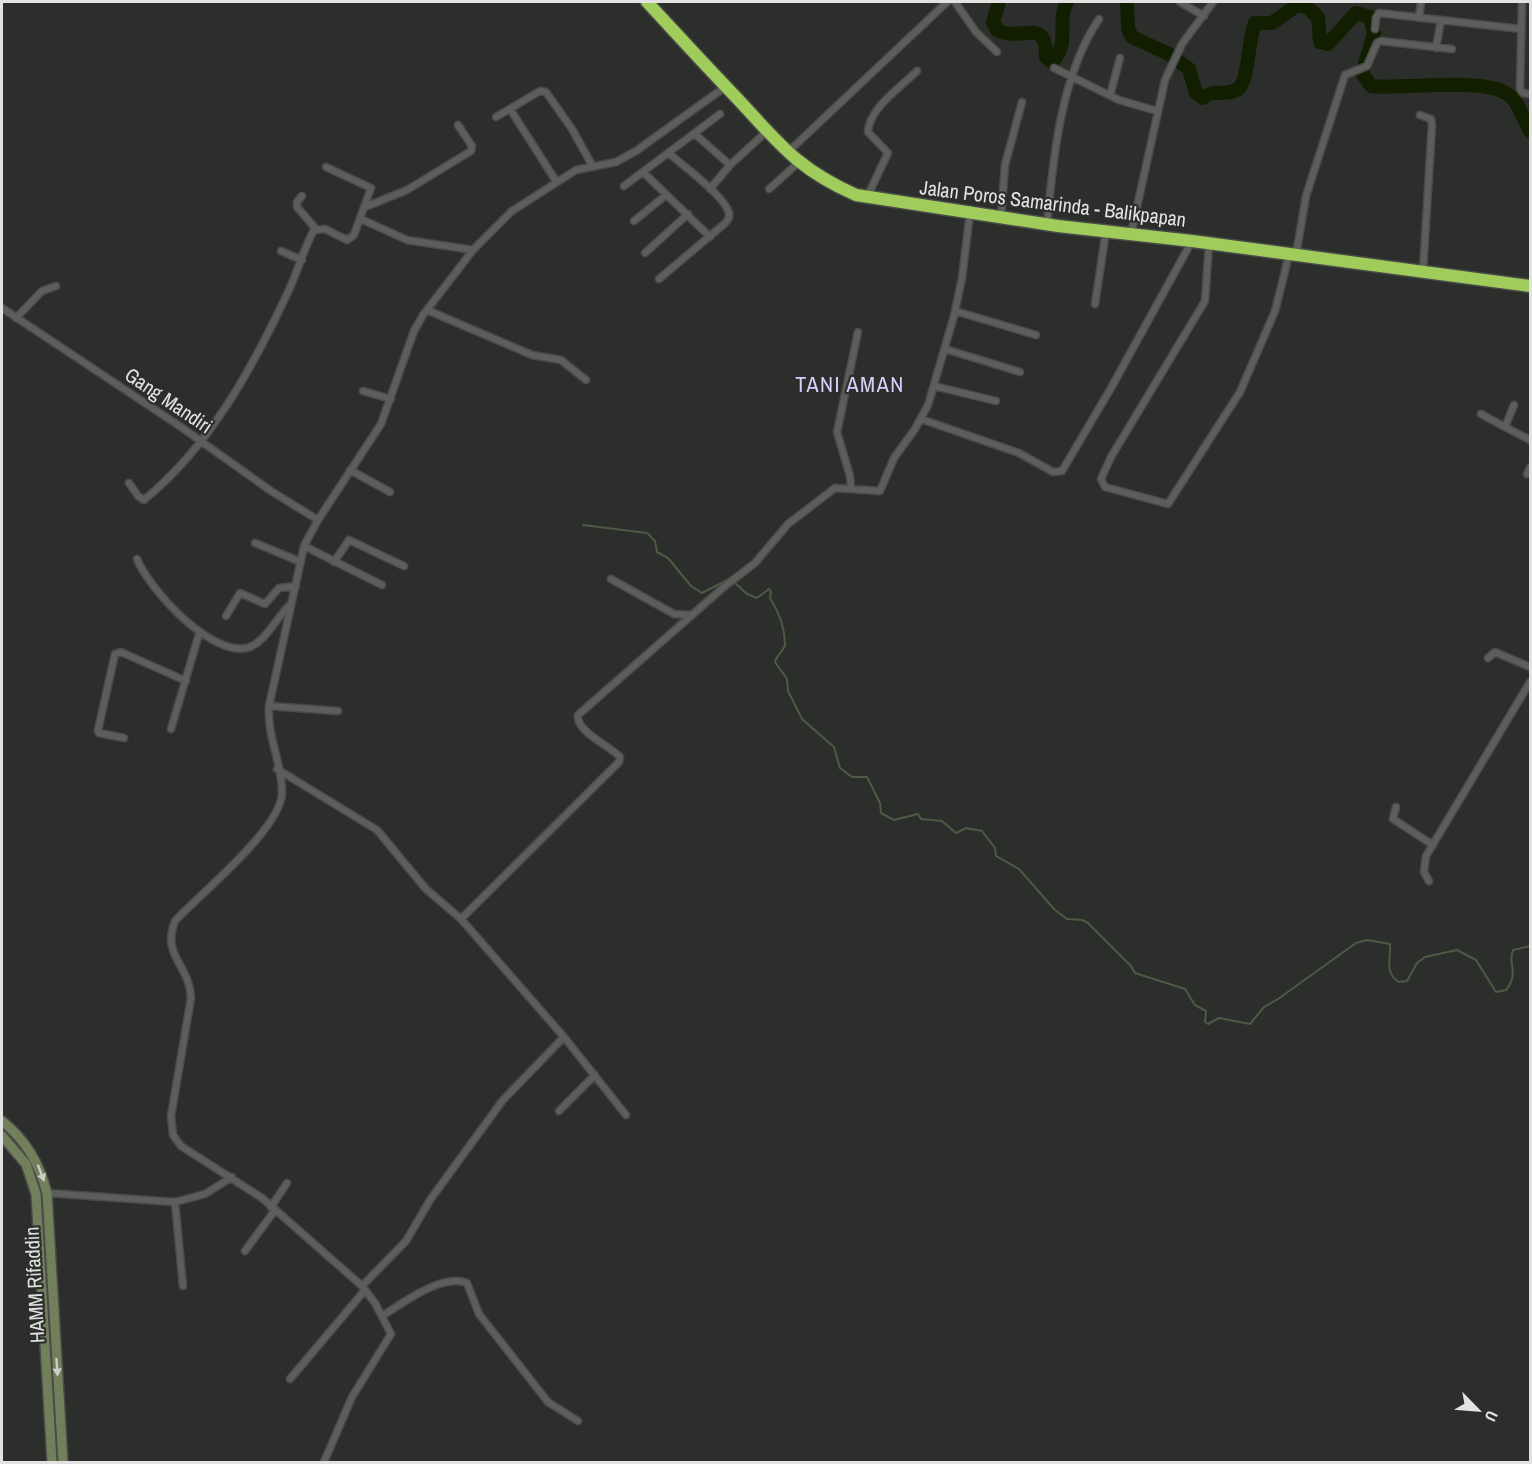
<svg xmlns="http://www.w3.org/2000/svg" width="1532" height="1464" font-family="'Archivo Narrow',sans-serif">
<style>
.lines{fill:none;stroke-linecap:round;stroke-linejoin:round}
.stream{stroke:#505944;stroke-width:2}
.river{stroke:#121e00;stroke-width:14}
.street-casing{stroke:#4a4b49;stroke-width:9}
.secondary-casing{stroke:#4a4b49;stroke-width:12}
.highway-casing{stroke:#4a4b49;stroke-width:15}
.street{stroke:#5d5e5b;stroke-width:6}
.secondary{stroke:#717f5b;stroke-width:9}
.highway{stroke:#9fcc5a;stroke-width:12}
.oneway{fill:#cbcfc6}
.labels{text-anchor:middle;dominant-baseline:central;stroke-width:4.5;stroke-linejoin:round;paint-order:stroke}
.street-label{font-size:20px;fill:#e2e3e1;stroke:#2c2e2b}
.quarter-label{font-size:22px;letter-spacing:1.5px;fill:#dacffb;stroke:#2c2e2b}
</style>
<rect width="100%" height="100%" fill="#2c2e2b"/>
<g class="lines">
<path class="stream" d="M 583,525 L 647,533 L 655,541 L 657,552 L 668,558 L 691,586 L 702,593 L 729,579
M 734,582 L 747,594 L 757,598 L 769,589 L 771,592 L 770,598 C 779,612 785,628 785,645 C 784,650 776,656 775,662 L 787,679 L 788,691 L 802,719 L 834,747 L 840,768 L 852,777 L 867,777 L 880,803 L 881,813 L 894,820 L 918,814 L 921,819 L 942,821 L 956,833 L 966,828 L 982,831 L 995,848 L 996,856 L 1019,869 L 1055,910 L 1067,919 L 1082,920 L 1088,923 L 1131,966 L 1135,973 L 1185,989 L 1195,1005 L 1206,1011 L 1205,1022 L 1208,1024 L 1219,1018 L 1250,1024 L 1264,1007 L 1278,999 L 1356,943 L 1367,940 L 1390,944 C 1391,959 1384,973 1399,982 L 1407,981 L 1417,963 L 1425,957 L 1457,950 L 1476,960 L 1496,992 L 1506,990 C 1520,973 1507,963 1513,950 L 1530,946"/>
<path class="river" d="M 999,2 L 993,22 L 997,30 C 1020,43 1047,15 1046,57 L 1052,62 C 1071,43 1056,22 1067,2
M 1127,2 L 1128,29 L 1132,37 L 1169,54 L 1189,69 L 1196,93 L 1203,98 C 1213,88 1227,97 1238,89 C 1249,82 1248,38 1255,23 L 1272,23 L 1296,6 L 1306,6 L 1318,17 L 1320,42 L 1328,44 L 1356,13 L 1370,17 L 1374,34 L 1362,73 L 1371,86 C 1404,90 1485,76 1509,95 C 1520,103 1523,120 1530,131"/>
<defs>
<path id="street" d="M 955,2 L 976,32 L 997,52
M 1180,2 L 1204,16
M 1522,2 L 1520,89 L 1523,93 L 1530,94
M 1419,18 L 1421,2
M 1375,29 L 1376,18 L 1379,13 L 1521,29
M 1436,48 L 1441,20
M 1054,68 L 1119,100 L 1157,111
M 1110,95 L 1120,58
M 510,109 L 556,181
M 1420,115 L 1431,119 L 1432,125 L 1423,271
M 496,117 L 540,91 L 546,92 L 572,129 L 592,165
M 695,134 L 730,165
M 788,152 L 947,2
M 643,172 L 710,237
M 624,186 L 720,114
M 710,189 L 730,165 L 766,132
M 769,189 L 798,163
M 302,196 L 297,202 L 297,207 L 316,229
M 867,197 L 888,153 L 868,132 C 869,108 901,87 917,71
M 365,207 L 407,190 L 471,151 L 472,146 L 458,125
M 1001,217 L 1005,165 L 1022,102
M 361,219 L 407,240 L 473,250
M 634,221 L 666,195
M 1047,224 C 1053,158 1061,75 1099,19
M 1131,234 L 1165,80 L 1182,44 L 1213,2
M 1209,244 L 1205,301 L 1111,457 L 1101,479 L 1105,487 L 1168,504 L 1240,392 L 1275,311 L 1289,255
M 281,251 L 302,260
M 645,253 L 688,214
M 1296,255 L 1306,196 L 1345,75 L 1367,66 L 1377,43 L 1381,41 L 1452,49
M 659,279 L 723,225 C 727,222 730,218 729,213 C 724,195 684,167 670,154
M 1095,304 L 1106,231
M 2,308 L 181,427 L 271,491 L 318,520
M 427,310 L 532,355 L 561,360 L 586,380
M 955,311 L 1036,335
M 16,318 L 42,291 L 56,286
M 945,349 L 1020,372
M 934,386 L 996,401
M 363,391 L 391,399
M 1514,405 L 1505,427 L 1530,440
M 1481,414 L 1505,427
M 921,419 L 1019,453 L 1053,472 L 1062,471 L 1111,388 L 1192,241
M 350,470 L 390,492
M 1527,474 L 1530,468
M 129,483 L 138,496 L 144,500 C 211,445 253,367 289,290 C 298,270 304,248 314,230 L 325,229 L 347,240 L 354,235 L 371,188 L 326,167
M 851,489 L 850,476 L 837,432 L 858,332
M 255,543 L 301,562
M 304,546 L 382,585
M 137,559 C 149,589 213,660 250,647 C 267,640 277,616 291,604
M 334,562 L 349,540 L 404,566
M 611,579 L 674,614 L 691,615
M 226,616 L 240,593 L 265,604 L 279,588 L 296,586
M 1488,658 L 1495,652 L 1530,667
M 269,706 L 338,711
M 171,729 L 199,634
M 124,738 L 99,733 L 98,730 L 115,654 L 121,652 L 186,681
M 277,769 L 377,830 L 426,889 L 461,919 L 564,1037 L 503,1100 L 430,1200 L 406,1241 L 362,1286
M 1396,807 L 1393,819 L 1433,845
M 1429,881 L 1424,872 L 1426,856 L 1530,682
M 461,919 L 619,762 L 620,757 C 609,745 576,732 578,715 L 725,586 L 755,563 L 788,524 L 835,488 L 880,491 L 894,458 L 915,429 L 928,405 L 954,316 L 962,278 L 970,213
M 564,1037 L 626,1115
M 559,1111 L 595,1075
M 47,1193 L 175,1202 L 205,1194 L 232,1177
M 175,1202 L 183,1286
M 271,1207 L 287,1183
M 245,1251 L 275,1210
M 382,1316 C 403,1303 442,1273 467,1283 L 479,1314 L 548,1402 L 578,1421
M 290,1379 L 365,1290
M 324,1462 L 352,1397 L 391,1334 L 375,1303 L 362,1286 L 262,1198 L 181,1146 L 173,1135 L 171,1116 L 191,998 C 190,965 161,956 175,921 C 200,894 283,827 282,792 C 282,763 267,737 269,706 L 304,546 L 318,520 L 381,424 L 414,331 L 423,315 L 473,250 L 512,211 L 576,170 L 616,162 L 636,151 L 725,87"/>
<path id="secondary" d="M 2,1121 C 26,1140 39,1163 47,1193 L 63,1462
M 2,1136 L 26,1164 L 36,1194 L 52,1462"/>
<path id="highway" d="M 647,2 C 675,32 703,63 732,93 C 777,140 793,167 856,195 L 1058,226 L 1192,241 L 1530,286"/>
</defs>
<use href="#street" class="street-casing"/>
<use href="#secondary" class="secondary-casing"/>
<use href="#highway" class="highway-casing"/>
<use href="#street" class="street"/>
<use href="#secondary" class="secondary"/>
<use href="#highway" class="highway"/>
</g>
<defs><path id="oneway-solid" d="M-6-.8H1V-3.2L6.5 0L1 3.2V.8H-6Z" transform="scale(1.5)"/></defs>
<g class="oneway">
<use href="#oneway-solid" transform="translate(41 1173) rotate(69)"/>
<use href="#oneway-solid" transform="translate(57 1367) rotate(86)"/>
</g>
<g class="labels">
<g class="street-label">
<text transform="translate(1053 203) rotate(7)">Jalan Poros Samarinda - Balikpapan</text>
<text transform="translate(169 400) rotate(34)">Gang Mandiri</text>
<text transform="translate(34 1285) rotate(-93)">HAMM Rifaddin</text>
</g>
<g class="quarter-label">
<text x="850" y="384">TANI AMAN</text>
</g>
</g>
<rect width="1532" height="1464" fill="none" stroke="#e2e3e1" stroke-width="6"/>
<g transform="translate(1478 1410) rotate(115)" stroke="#2c2e2b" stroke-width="4.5" paint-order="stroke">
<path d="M0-4.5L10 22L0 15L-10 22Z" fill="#e2e3e1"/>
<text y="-9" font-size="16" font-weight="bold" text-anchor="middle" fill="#e2e3e1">U</text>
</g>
</svg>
